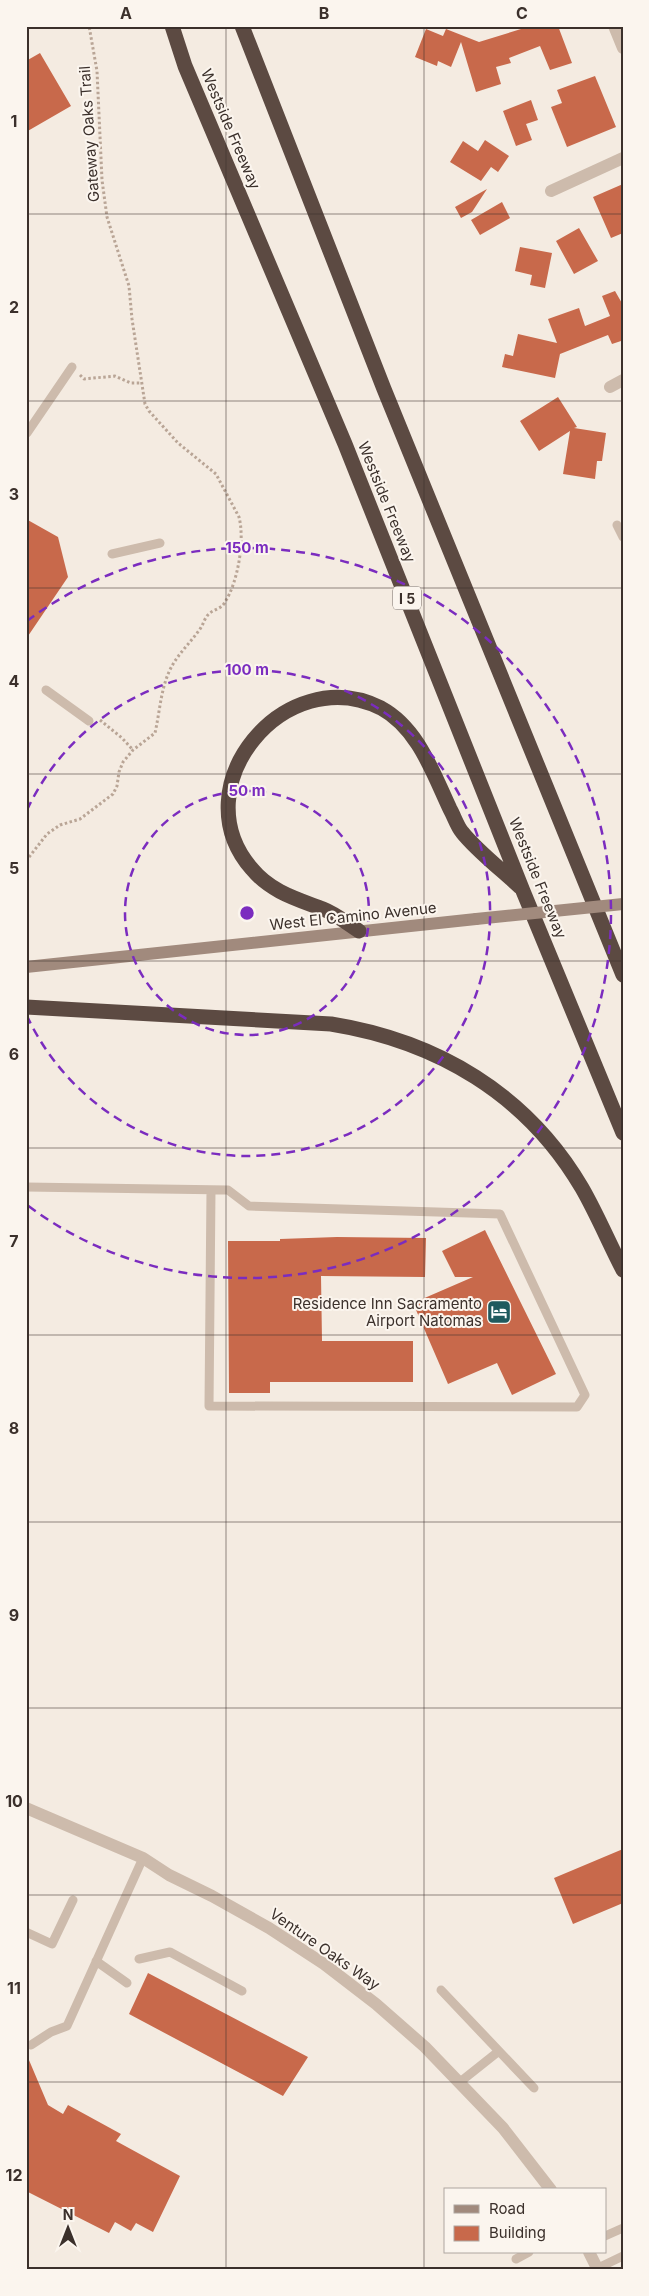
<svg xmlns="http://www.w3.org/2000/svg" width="649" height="2296" font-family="Inter,sans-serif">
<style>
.building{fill:#c8694b}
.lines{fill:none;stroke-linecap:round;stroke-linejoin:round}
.path{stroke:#b9a596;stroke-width:3;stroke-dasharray:2.5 2.5;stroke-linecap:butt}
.service{stroke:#cdbbac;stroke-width:9}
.minor{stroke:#cdbbac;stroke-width:12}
.secondary{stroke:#a18a7d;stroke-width:12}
.motorway{stroke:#5c4a42;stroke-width:15}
.secondary-bridge{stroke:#a18a7d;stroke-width:12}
.grid{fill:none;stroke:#3b302b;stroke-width:1;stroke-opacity:0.55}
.ring{fill:none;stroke:#7b2cbf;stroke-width:2.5;stroke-dasharray:9 6}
.labels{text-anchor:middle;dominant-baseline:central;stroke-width:4;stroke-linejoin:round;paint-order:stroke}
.shield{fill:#fbf5ee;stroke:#756b66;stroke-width:1}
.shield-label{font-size:14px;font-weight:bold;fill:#3b302b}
.street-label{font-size:15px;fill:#3b302b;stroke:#fbf5ee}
.poi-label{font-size:15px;fill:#3b302b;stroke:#fbf5ee;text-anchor:end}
.centre{fill:#7b2cbf;stroke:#fbf5ee;stroke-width:2.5}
.ring-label{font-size:15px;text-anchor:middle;font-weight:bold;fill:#7b2cbf;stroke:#fbf5ee;stroke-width:4;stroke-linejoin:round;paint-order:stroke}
.neatline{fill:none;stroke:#3b302b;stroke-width:2}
.grid-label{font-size:16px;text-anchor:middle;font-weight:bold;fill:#3b302b}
</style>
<rect width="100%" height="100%" fill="#f4ebe1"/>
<path class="building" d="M 520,26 L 558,26 L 572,63 L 550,70 L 540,46 L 509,58 L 511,63 L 496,67 L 501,84 L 476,92 L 461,42 L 451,67 L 438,61 L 437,66 L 415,57 L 426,29 L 443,36 L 446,29 L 479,42 L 521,29 Z
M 40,53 L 71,106 L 26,132 L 26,61 Z
M 595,76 L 616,127 L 567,147 L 551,107 L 562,103 L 557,90 Z
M 531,100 L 538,120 L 526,124 L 532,140 L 516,146 L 503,111 Z
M 485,140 L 509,156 L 498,172 L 491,167 L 481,181 L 450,162 L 463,141 L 478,151 Z
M 623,184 L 623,233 L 611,238 L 593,197 Z
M 487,189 L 472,212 L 461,218 L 455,207 Z
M 502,202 L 510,218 L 480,235 L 471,220 Z
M 579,228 L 598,261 L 574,274 L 556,241 Z
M 520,247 L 552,253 L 545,288 L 530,285 L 532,275 L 515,271 Z
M 615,291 L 623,305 L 623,345 L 621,341 L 612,344 L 608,335 L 560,354 L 555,378 L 502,367 L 505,354 L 513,356 L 518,334 L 557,343 L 548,319 L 579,308 L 585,326 L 610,316 L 602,296 Z
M 558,397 L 577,427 L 574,428 L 606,433 L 602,461 L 597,461 L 595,479 L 563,474 L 570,431 L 539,451 L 520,421 Z
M 26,519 L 58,537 L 68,577 L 26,639 Z
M 485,1230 L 556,1374 L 512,1395 L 497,1363 L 448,1384 L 413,1303 L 473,1277 L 455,1277 L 442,1251 Z
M 337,1237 L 426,1238 L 425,1277 L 321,1276 L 322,1341 L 413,1341 L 413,1382 L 270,1382 L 270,1393 L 229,1393 L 228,1241 L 280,1241 L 280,1239 Z
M 623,1849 L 623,1903 L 573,1924 L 554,1878 Z
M 148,1973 L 308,2057 L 283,2096 L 129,2014 Z
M 26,2053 L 48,2105 L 63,2114 L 68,2105 L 121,2134 L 116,2141 L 180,2176 L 153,2232 L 136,2223 L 131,2231 L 115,2222 L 109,2233 L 26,2191 Z"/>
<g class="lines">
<path class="path" d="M 26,30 L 32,26
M 80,375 L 84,379 L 115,376 L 131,383 L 141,383
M 100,720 L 122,738 L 133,750
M 26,861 L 47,834 L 60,825 L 80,819 L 113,794 L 117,786 L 119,772 L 123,762 L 133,750 L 155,733 C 160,711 161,685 172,666 C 179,653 191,642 200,629 C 203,625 204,620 207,616 C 212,609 221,610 225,602 C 238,582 245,540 239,517 L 216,474 L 178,443 L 149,411 L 145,404 L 132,319 L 129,286 L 107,217 L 102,180 L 97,71 L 89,26"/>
<path class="service" d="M 27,433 L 72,367
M 617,525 L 623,537
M 112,554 L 160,543
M 46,690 L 89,721
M 26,1187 L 228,1190 L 249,1206 L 500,1214 L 585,1395 L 577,1407 L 209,1406 L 211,1190
M 26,1932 L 52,1944 L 73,1900
M 139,1959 L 170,1952 L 242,1991
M 96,1961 L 127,1983
M 441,1990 L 534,2088
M 31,2045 L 51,2032 L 67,2026 L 143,1858
M 460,2082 L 499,2051
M 605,2236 L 623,2228
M 516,2259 L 529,2252
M 598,2268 L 623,2256"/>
<path class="minor" d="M 614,26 L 623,48
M 551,191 L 623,158
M 610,387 L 623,380
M 26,1808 L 143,1858 L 169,1875 L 212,1896 L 269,1928 L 324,1964 L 376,2004 L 425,2047 L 503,2128 L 551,2190
M 589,2252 L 598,2270"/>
<path class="secondary" d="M 26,967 L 476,919"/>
<path class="motorway" d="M 172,26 L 185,66 L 345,444 L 523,891 L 623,1133
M 242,26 L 384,389 L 623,975
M 359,931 C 348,924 336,914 323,909 C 297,899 271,892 252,869 C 180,787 285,660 381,708 C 418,728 433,773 450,809 C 454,816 457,826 462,832 C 477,851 502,870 520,887
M 26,1007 L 331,1024 C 437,1041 527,1094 582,1188 C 597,1214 609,1243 623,1270"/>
<path class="secondary-bridge" d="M 476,919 L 623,904"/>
</g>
<path class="grid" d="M 226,26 L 226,2270M 424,26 L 424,2270M 26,214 L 623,214M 26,401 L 623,401M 26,588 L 623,588M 26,774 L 623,774M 26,961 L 623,961M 26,1148 L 623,1148M 26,1335 L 623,1335M 26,1522 L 623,1522M 26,1708 L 623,1708M 26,1895 L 623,1895M 26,2082 L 623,2082"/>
<g class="ring">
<circle cx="247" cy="913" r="122"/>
<path d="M27 810A243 243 0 1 1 27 1016"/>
<path d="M27 621A365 365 0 1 1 27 1205"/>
</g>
<defs>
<symbol id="hotel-square" viewBox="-11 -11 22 22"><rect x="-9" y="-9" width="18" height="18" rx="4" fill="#1f5a5e" stroke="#fbf5ee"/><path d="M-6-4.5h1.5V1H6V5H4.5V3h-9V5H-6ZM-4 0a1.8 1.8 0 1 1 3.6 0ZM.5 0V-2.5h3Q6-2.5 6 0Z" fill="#fff"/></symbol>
</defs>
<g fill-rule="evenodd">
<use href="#hotel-square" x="485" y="1298" width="28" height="28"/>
</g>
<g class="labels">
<rect class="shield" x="393" y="586.5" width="28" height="23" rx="4"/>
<g class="shield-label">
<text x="407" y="598">I 5</text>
</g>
<g class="street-label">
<text transform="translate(231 129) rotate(67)">Westside Freeway</text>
<text transform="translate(89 134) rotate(-94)">Gateway Oaks Trail</text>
<text transform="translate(387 502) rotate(68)">Westside Freeway</text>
<text transform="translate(538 878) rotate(68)">Westside Freeway</text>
<text transform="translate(353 916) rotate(-6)">West El Camino Avenue</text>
<text transform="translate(325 1949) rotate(35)">Venture Oaks Way</text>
</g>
<g class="poi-label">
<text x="482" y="1303">Residence Inn Sacramento<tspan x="482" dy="17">Airport Natomas</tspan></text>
</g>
</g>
<circle cx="247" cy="913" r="8" class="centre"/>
<g class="ring-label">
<text x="247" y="553">150 m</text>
<text x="247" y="675">100 m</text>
<text x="247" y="796">50 m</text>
</g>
<rect width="649" height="2296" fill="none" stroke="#fbf5ee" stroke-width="55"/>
<rect x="444" y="2188" width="162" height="65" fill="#fbf5ee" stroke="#aea6a0"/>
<rect x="454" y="2205" width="25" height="8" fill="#a18a7d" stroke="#aea6a0"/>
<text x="489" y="2214" font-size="15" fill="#3b302b">Road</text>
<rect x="454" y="2226" width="25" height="15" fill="#c8694b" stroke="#aea6a0"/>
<text x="489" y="2238" font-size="15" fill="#3b302b">Building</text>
<g transform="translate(68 2228)" stroke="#fbf5ee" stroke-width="4" paint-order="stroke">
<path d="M0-4L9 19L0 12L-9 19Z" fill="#3b302b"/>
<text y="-8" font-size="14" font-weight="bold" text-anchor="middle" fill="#3b302b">N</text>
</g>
<rect x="28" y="28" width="594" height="2240" class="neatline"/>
<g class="grid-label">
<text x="126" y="19">A</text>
<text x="324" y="19">B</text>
<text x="522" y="19">C</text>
<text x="14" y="127">1</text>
<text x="14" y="313">2</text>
<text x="14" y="500">3</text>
<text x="14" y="687">4</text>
<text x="14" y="874">5</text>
<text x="14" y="1060">6</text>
<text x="14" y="1247">7</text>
<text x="14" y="1434">8</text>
<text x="14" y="1621">9</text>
<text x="14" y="1807">10</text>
<text x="14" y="1994">11</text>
<text x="14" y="2181">12</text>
</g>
</svg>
